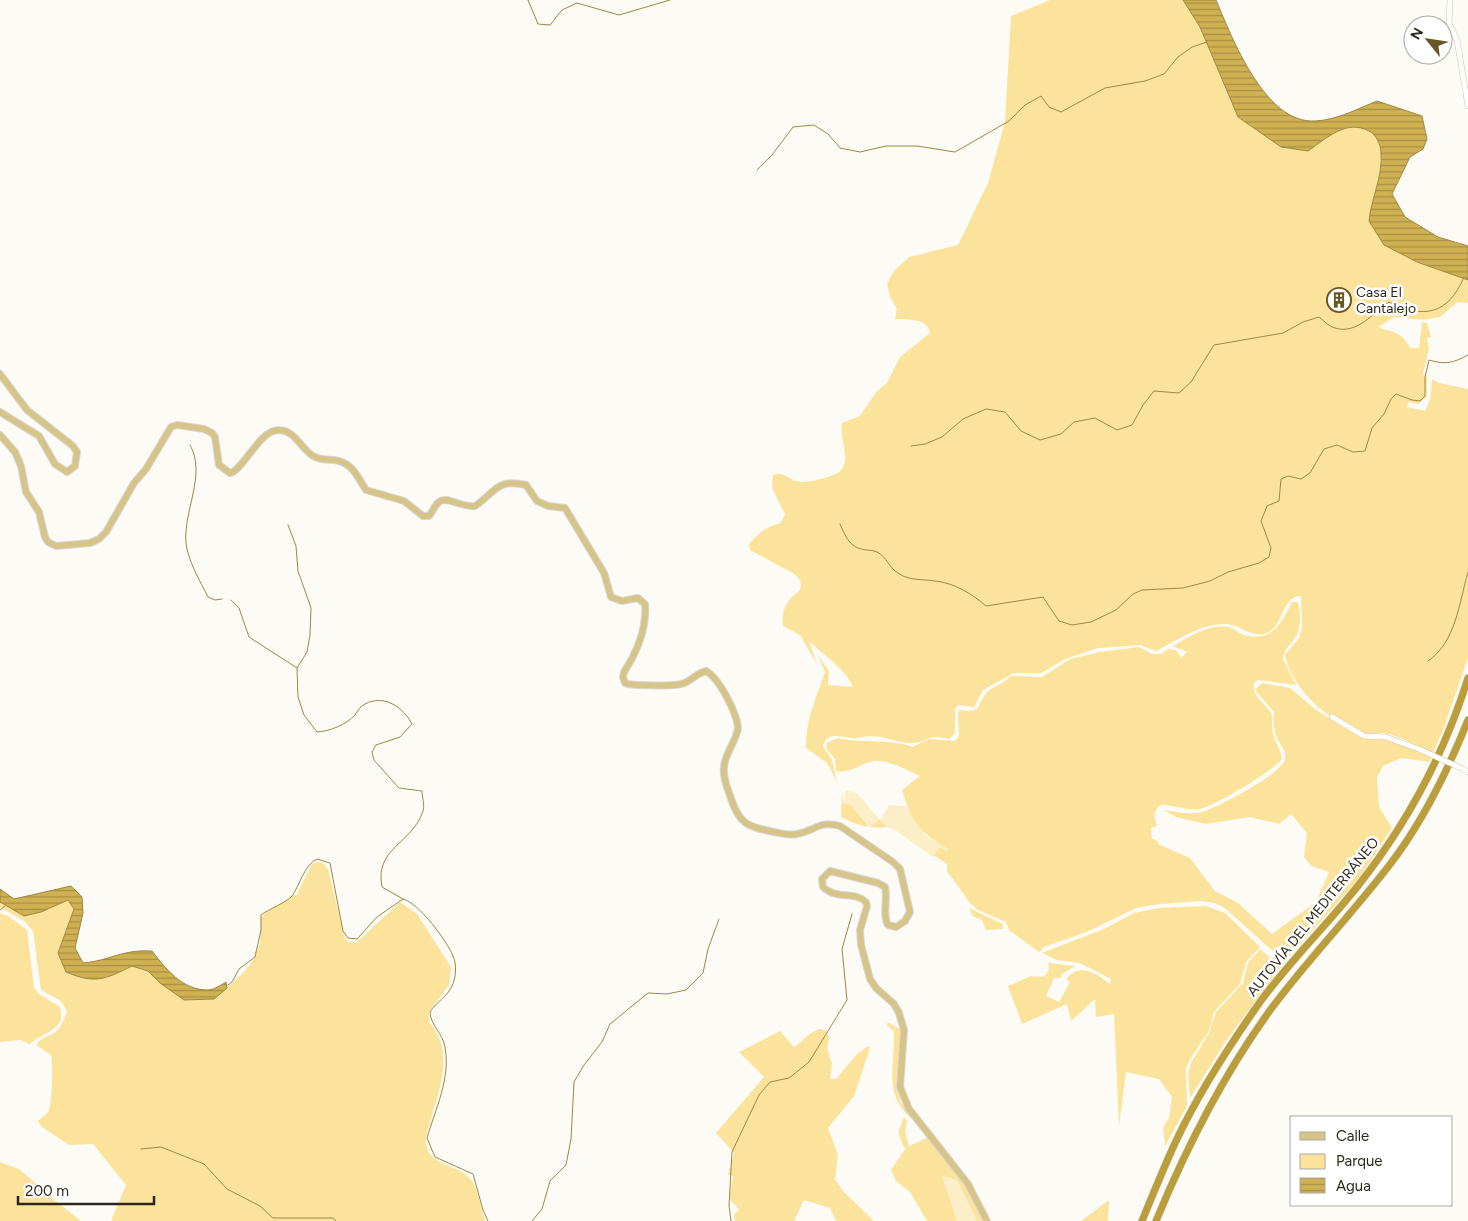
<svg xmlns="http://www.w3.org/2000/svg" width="1468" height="1221" font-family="Figtree,sans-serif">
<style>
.built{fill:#fcefc8}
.green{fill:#fce39c}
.water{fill:url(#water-rules);stroke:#9e8842}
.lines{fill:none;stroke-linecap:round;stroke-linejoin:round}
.stream{stroke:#9e8842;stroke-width:1}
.minor-casing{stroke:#cec4a5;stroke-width:6}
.major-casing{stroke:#d9d8d6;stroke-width:8}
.highway-casing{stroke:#d9d8d6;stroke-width:8}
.minor{stroke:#fff;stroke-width:5}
.major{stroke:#d6c489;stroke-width:6}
.highway{stroke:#bb9d3a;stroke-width:7}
.minor-bridge-casing{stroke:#cec4a5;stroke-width:6;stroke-linecap:butt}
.minor-bridge{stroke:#fff;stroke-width:5}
.labels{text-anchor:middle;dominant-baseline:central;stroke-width:5;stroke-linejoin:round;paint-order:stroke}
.poi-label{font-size:14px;fill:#2b271b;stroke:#fff;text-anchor:start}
.street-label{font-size:14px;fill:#2b271b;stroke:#fff}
</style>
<defs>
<pattern id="water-rules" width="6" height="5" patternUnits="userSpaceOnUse" patternTransform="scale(1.25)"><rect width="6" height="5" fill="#cfb152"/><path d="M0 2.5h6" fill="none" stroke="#a89043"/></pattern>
</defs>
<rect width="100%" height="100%" fill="#fdfbf5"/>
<path class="built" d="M 846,790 L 858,794 L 879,819 L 871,828 L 851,805 L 843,804 Z
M 889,805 L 905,806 L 926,836 L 948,849 L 947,851 L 939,847 L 933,857 L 895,830 L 887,827 L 881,819 Z
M 942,1176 L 957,1180 L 977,1221 L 957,1221 Z"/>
<path class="green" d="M 1050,0 L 1183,0 L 1200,27 L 1232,105 L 1308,151 C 1327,138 1346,119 1369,131 C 1376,134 1381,145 1381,153 C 1383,176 1371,199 1369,221 L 1384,245 L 1417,262 L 1468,280 L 1468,303 L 1458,302 L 1440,317 L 1423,320 L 1394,317 L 1378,327 C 1394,333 1401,331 1410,348 L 1419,348 L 1422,322 L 1427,323 L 1431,337 L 1427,338 L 1429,349 L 1423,374 L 1427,377 L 1427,397 L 1418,404 L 1409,402 L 1407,407 L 1425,411 L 1430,400 L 1432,379 L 1439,383 L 1468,389 L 1468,658 L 1443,730 L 1429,762 L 1401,758 L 1383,766 L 1377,777 L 1379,807 L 1392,828 L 1357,881 L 1288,958 L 1228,1038 L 1190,1098 L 1188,1072 L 1191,1063 L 1209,1033 L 1216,1012 L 1243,983 L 1248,963 L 1260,949 L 1272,959 L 1276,954 L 1226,909 L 1215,903 L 1200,901 L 1159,904 L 1136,908 L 1089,931 L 1044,947 L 1039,952 L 1009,930 L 1006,922 L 978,910 L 970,903 L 947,871 L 947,864 L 935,856 L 933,857 L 939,847 L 947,851 L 948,849 C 919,832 912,823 902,790 L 920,776 C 907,770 887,759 873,761 C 860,764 849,774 836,771 L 835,759 L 826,748 L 827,743 L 838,738 C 863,744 887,738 913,747 L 928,739 L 955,741 L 959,736 L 958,715 L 959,710 L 972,711 L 978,708 C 988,684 994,691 1011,676 L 1042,677 L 1070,659 L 1100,652 L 1139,647 L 1152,654 L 1160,654 L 1169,649 L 1176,650 L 1181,658 L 1187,652 L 1173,646 C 1189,637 1208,624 1227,627 C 1233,627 1238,633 1244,635 C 1272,643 1281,623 1292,602 L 1297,602 C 1302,609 1301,630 1295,638 C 1290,645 1285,648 1283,658 L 1296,685 L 1258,680 L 1254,683 C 1252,698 1264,701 1271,713 C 1274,719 1271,726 1273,733 C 1275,743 1281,749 1282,759 C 1271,772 1215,806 1199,809 C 1189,811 1165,803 1161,805 C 1153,809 1154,819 1157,826 L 1151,828 L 1152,839 L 1158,841 L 1158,844 L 1190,858 L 1215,891 L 1238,903 L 1272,934 L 1316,902 L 1329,872 L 1311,866 L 1304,857 L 1307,833 L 1291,814 L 1279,824 L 1250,817 L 1206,824 L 1176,817 L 1164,810 C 1176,812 1191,815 1202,812 C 1218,807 1282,774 1285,759 C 1287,751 1280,745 1277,738 C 1273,730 1274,721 1274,712 L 1255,690 L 1262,683 L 1290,688 L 1316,710 L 1359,736 L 1388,739 L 1420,752 L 1422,748 C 1409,742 1397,735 1382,733 C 1376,733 1369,735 1363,733 C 1329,722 1293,691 1285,655 L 1299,638 L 1302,628 L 1301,596 C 1282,595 1284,626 1267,633 C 1252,639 1241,625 1227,624 C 1201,623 1178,640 1156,651 L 1140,645 L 1098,648 L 1065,659 L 1041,673 L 1014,673 L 983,690 L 974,707 L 958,705 L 955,709 L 955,733 L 949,739 C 925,733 930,742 912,743 C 898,743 884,736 870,736 C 864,736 858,739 852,738 C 840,737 827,731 823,746 L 832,760 L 837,782 L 827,763 L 806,748 C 806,718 816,699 825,672 L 817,654 L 829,671 L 828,685 L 853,687 C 845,668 824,656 809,641 L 817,664 L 800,635 L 783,626 C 781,609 787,600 800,590 L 801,582 L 796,575 L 750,550 L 749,544 C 759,532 766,527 781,523 L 785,514 L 772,488 L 773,475 C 784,471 791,482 802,482 C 810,482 839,476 842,469 C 850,456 839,437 842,423 L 860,416 L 877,391 L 887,383 L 900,357 L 930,333 C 927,317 908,320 895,319 L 897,309 L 890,297 L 887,284 L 893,272 L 909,257 L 958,245 L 988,183 L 1005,122 L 1011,16 Z
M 842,792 L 843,803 L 851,805 L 870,828 L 879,819 L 887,827 C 868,829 857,825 841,817 Z
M 318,862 L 323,863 L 328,869 L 345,939 L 349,942 L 357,942 L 400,902 L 417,914 L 451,967 L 449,985 L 429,1012 L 429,1022 C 453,1049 442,1083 432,1115 C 430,1123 426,1132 426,1141 C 427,1168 460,1163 472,1181 C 479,1192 481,1209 485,1221 L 111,1221 L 126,1185 L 93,1144 L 69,1145 L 42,1127 L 38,1121 C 41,1118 48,1114 49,1110 C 52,1103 53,1062 51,1055 L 36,1045 C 48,1029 57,1043 67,1011 L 61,1001 L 41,990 L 33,931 L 24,921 L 0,907 L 0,902 L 25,916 L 68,900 L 74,909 L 65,933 L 66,972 C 95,984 105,980 132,966 L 148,971 L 160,983 L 184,1000 L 214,999 C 242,974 266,960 260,919 L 265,913 L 297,894 L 312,864 Z
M 1206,906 L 1225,913 L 1260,947 L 1246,962 L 1240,984 L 1214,1012 L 1209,1031 L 1190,1059 L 1186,1068 L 1187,1106 L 1165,1146 L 1163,1127 L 1169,1118 L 1172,1097 L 1159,1079 L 1126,1072 L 1119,1126 L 1114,1014 L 1096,1017 L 1095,999 L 1071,1021 L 1067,1004 L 1022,1024 L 1008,986 L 1031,976 L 1040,977 L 1046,975 L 1049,969 L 1048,963 L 1075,966 L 1062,974 L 1060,978 L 1054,978 L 1046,996 L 1059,1002 L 1070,982 L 1066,979 C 1079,962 1096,973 1110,984 L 1111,979 L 1080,963 L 1057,960 L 1042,953 L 1104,929 L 1134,913 L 1159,908 Z
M 969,908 L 1003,924 L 1003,929 L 986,930 L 982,920 L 973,916 Z
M 0,913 L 8,916 L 27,930 L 34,988 L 39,994 L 60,1007 C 67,1030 43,1032 30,1044 L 20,1040 L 0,1042 Z
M 889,1023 L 900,1029 L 902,1036 L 897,1088 L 901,1103 L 916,1119 L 914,1121 C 882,1095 895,1068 894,1032 L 886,1024 Z
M 821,1029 L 827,1032 L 829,1038 L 827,1048 L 832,1064 L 830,1079 L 836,1079 L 857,1054 L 868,1046 L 870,1048 L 854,1096 L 828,1128 L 838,1155 L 835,1179 L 844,1192 L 874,1221 L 836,1221 L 830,1208 L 804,1200 L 794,1221 L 735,1221 L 734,1215 L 739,1209 L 729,1199 L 733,1176 L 728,1175 L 734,1153 L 716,1133 L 764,1077 L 739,1052 L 780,1031 L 794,1047 C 804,1041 809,1031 821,1029 Z
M 904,1117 L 907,1120 L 905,1132 L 909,1146 L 929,1137 L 971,1193 L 984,1221 L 977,1221 L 957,1180 L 942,1176 L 957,1221 L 927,1221 L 910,1192 L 896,1181 L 891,1170 L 905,1149 L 898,1133 Z
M 0,1162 L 19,1169 L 43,1190 L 53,1193 L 52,1198 L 81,1221 L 0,1221 Z
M 1109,1200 L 1108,1221 L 1081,1221 Z"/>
<path class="water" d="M 1183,0 L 1216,0 C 1232,38 1265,124 1315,121 C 1337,120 1357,109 1377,101 L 1422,116 L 1427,139 L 1423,149 L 1410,157 L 1392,194 L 1405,217 L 1438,237 L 1468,246 L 1468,280 L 1417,262 L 1384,245 L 1369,221 C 1371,199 1383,176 1381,153 C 1381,145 1376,134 1369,131 C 1346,119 1327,138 1308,151 L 1281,147 L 1238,117 L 1200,27 Z
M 71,886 L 82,897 L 83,913 L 75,948 L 83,963 C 109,961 122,949 152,951 C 166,969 182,990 208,990 C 214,990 221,985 226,982 L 227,988 L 214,999 L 184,1000 L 160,983 L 148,971 L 132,966 C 104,980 95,984 66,972 L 58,953 L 74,909 L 68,900 L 41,912 L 24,916 L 0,902 L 0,889 L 14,899 Z"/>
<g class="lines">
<path class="stream" d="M 528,0 L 538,24 L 550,25 L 562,10 L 577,3 L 619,15 L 670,0
M 757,170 L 772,155 L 793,127 L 814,125 L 828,134 L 840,148 L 860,152 L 886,146 L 917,146 L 955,152 L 1009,121 L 1025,105 L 1041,96 L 1049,107 L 1061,112 L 1105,88 L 1145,81 L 1164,74 L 1178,57 L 1192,47 L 1207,42
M 190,445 C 207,474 183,511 186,543 C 188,561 200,581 208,597 L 215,600 L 222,599
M 911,446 L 925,444 L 942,437 L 963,419 L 986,409 L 1005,412 L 1021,431 L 1040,440 L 1061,434 L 1074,422 L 1095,418 L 1117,430 L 1132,425 L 1143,405 L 1154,391 L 1179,393 L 1191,382 L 1214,345 L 1283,333 L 1303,322 L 1319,317 C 1324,321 1330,327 1335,328 C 1357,335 1374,312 1389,302 C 1424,319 1448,315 1464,277
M 840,524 C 844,533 848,544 858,548 C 864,551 871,549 877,552 C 887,557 889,568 898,573 C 909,581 923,579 935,581 C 954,583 971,593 986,606 L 1043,597 L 1059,621 L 1072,625 L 1091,622 L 1116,610 L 1133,594 L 1142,590 L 1183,588 L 1210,581 L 1228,572 L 1259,563 L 1269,557 L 1271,548 L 1261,521 L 1267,506 L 1279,501 L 1281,479 L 1288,476 L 1301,479 L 1310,473 L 1324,449 L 1337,445 L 1353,452 L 1365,451 L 1372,428 L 1384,414 L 1391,399 L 1396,394 L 1412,400 L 1420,401 L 1425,396 L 1425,377 L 1429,360 C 1446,365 1453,363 1468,355
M 288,525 L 296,546 L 298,571 L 311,608 L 310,635 L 307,652 L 297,668 L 298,697 L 304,715 L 317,732 C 330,731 346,725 355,715 C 358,711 360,706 365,704 C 384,694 403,707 412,724 L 400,737 L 376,745 L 372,752 L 374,760 L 399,788 L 422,791 C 422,797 425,806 423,811 C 413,843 374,848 382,887 L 403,899
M 231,600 L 239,608 L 249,637 L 297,668
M 1428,661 C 1456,642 1459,603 1468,572
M 0,910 L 5,906
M 228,985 L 232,982 L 239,969 L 255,957 L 261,930 L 261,915 C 269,909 287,902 292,896 C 300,885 304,865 317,859 L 330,863 L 343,931 L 348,938 L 357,939 L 377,917 L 403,899 C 419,903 447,941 453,956 C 457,964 456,978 452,986 C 447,997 436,1002 430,1012 C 430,1024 443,1034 445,1047 C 451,1078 435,1110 427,1138 L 435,1157 L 473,1174 L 483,1210 L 488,1221
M 141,1149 L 161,1147 L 204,1164 L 227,1189 L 260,1206 L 273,1218 L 333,1218 L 336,1221
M 532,1221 L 542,1209 L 550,1181 L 566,1165 L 571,1139 L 574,1082 L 584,1065 L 602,1042 L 610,1024 L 648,993 L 667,994 L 686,990 L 703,973 L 708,949 L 719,919
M 731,1221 L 729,1206 L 732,1152 L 759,1095 L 770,1082 L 789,1078 L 809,1062 L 847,1000 L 842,949 L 852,914"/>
<defs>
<path id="minor" d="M 1450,0 L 1449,23 L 1457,40 L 1468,106
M 1332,717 L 1364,736 L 1386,737 L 1421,750
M 1463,769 L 1468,772"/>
<path id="major" d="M 0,374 L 27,410 L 73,446 L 77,452 L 75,466 L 67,472 L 55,464 L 39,436 L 0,412
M 0,435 L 15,452 L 21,466 L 26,492 L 39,512 L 45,537 L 48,542 L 56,546 L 90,543 L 99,539 L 106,532 L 134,483 L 146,469 L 171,427 L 177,425 L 204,429 L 212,433 L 215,437 L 219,465 L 230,473 C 243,471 260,428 280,430 C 296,431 302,451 315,457 C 322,460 328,460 334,460 C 352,462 357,476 366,490 L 404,501 L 423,516 L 429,516 C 433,511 435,505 439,502 C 446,495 462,508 475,506 C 495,493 496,478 526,485 L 537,501 L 548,506 L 565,508 L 604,573 L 611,597 L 622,601 L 638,598 L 645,604 C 647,629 637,652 624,672 L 623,677 L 625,683 C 630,686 674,686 681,684 C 691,682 696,673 706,671 C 719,678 737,713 738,728 C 736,742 725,753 724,767 C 723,777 726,784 729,793 C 739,823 744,826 774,832 C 781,833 789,836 797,834 C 815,831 819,820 840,826 L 893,862 L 900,869 L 910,912 L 905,921 L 896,927 L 888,925 C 882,915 888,900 885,887 L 878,883 L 830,871 L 822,879 L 823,887 C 836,900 855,891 866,902 L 867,906 L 860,930 L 861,945 L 870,979 L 876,988 L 894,1004 L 899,1013 L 904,1030 L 900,1087 L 909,1109 L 968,1184 L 987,1221"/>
<path id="highway" d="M 1142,1221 C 1153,1194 1164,1167 1176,1141 C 1199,1092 1229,1046 1260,1002 C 1290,961 1326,926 1357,887 C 1407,824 1444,755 1468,678
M 1156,1221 C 1187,1146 1223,1075 1271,1009 C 1309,958 1353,913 1391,863 C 1424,820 1448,770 1468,720"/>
</defs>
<use href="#minor" class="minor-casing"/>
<use href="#major" class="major-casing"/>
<use href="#highway" class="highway-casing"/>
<use href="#minor" class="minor"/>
<use href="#major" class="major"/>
<use href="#highway" class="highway"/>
<defs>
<path id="minor-bridge" d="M 1421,750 L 1463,769"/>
</defs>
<use href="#minor-bridge" class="minor-bridge-casing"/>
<use href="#minor-bridge" class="minor-bridge"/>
</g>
<defs>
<symbol id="building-ring" viewBox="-11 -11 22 22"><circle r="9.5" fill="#fff" stroke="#685725" stroke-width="1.5"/><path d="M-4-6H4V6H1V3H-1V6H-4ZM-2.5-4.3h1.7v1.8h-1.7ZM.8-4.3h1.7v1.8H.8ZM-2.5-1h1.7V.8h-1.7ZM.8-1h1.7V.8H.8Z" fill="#685725"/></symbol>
</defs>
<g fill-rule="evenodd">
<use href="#building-ring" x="1325" y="286" width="28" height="28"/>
</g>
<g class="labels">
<g class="poi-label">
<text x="1356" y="292">Casa El<tspan x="1356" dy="16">Cantalejo</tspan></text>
</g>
<g class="street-label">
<text transform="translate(1313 917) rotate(-51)">AUTOVÍA DEL MEDITERRÁNEO</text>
</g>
</g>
<rect x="1290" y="1116" width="162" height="90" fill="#ffffff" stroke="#aaa9a4"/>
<rect x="1300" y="1132" width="25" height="8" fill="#d6c489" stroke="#aaa9a4"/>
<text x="1336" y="1141" font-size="15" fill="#2b271b">Calle</text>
<rect x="1300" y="1154" width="25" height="15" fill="#fce39c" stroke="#aaa9a4"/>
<text x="1336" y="1166" font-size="15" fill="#2b271b">Parque</text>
<rect x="1300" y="1178" width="25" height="15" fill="url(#water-rules)" stroke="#aaa9a4"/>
<text x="1336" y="1191" font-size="15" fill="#2b271b">Agua</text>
<g transform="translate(1428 40) rotate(300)"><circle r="24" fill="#ffffff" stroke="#aaa9a4"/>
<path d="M0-4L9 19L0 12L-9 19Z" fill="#685725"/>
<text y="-8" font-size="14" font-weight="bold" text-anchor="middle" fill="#2b271b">N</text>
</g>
<path d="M18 1196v8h136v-8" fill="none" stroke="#2b271b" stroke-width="2.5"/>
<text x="25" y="1196" font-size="15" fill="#2b271b" stroke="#ffffff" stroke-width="4" paint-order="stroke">200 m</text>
</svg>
